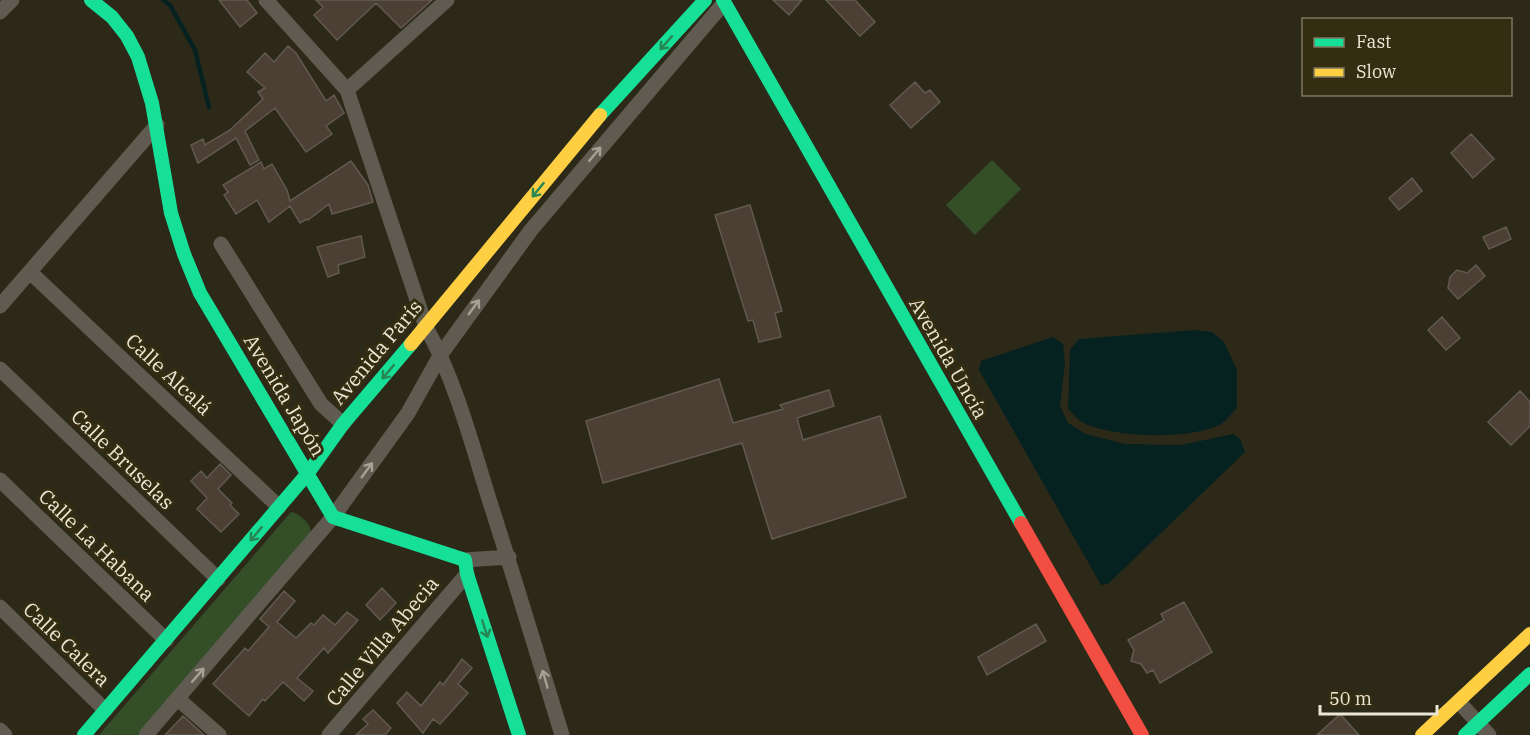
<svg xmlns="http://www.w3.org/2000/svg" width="1530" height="735" font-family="'IBM Plex Serif',serif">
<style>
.green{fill:#344e28}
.water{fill:#052120}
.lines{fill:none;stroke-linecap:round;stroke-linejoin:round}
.stream{stroke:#052120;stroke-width:4.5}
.building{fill:#4c3f34;stroke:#625951;stroke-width:1.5}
.street{stroke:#5f5b50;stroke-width:15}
.fast{stroke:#16e098;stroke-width:14}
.slow{stroke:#ffcf43;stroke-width:14}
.jam{stroke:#f24e42;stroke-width:14}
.oneway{stroke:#268654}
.oneway2{stroke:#a5a193}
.labels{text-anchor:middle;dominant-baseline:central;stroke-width:6;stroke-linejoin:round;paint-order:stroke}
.street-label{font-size:20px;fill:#ebe7d6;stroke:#352d11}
</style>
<rect width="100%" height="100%" fill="#2d2919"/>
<path class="green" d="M 992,160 L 1021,189 L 975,235 L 946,205 Z
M 291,512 C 299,513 311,524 311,532 L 138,735 L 99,735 Z"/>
<path class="water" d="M 1195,330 L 1212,332 L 1224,342 L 1237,370 L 1237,408 C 1233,412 1228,418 1224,422 C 1197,441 1110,438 1082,422 C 1077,419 1072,413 1068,409 L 1070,350 L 1079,339 Z
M 1053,337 L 1063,344 L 1065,364 L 1060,406 L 1068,423 L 1086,434 L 1125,444 L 1181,445 L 1233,434 L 1240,439 L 1245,452 L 1108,584 L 1101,585 L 979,370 L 981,361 Z"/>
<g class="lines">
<path class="stream" d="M 163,0 L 170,5 L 195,50 L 209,107"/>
</g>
<path class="building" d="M 219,0 L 247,0 L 257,13 L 240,27 Z
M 316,0 L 432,0 L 401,28 L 376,3 L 337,40 L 314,15 L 323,7 Z
M 773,0 L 802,0 L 789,15 Z
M 826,0 L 855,0 L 875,22 L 860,36 Z
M 288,46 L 296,53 L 326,101 L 334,95 L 344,113 L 326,126 L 332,134 L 306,152 L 275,108 L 245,131 L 259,160 L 250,165 L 236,138 L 198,163 L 191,145 L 203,139 L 205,145 L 230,130 L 263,99 L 258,92 L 265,88 L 247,72 L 265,53 L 274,62 Z
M 915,82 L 925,93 L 930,90 L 940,102 L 911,128 L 890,105 Z
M 1471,134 L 1494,159 L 1473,178 L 1451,153 Z
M 351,161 L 368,185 L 373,202 L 332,214 L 329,204 L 308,220 L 307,219 L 300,223 L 290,206 L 269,222 L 257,200 L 236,214 L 224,195 L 228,192 L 223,185 L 261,162 L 264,169 L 272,164 L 287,190 L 290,201 Z
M 1412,178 L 1422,191 L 1399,210 L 1389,198 Z
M 750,205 L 782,311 L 775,313 L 781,337 L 759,342 L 753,320 L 748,321 L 715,215 Z
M 1506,227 L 1511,239 L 1489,249 L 1483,237 Z
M 361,236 L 365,257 L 338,265 L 339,273 L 328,277 L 317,247 Z
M 1476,265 L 1485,276 L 1458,299 L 1448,288 L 1450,277 L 1457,270 L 1467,273 Z
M 1442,317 L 1460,338 L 1446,350 L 1428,330 Z
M 719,379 L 733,423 L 783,409 L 780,405 L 829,390 L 834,406 L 797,418 L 803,440 L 880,416 L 906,497 L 772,539 L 742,443 L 603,483 L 586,421 Z
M 1520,391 L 1530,402 L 1530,426 L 1511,445 L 1488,422 Z
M 220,464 L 231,475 L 218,489 L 232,503 L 230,505 L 239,514 L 221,532 L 197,509 L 207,498 L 191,481 L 201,471 L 207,478 Z
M 382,588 L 396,603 L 380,620 L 366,605 Z
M 284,591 L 295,601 L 277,622 L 296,638 L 311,623 L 314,625 L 323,615 L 335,625 L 347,612 L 358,620 L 328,653 L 324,648 L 297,678 L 313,691 L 304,701 L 283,682 L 265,701 L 263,699 L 249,716 L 213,684 L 245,648 L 248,651 L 269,627 L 260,619 Z
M 1184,602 L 1212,652 L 1160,683 L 1153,670 L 1147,673 L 1141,664 L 1131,661 L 1134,650 L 1128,640 L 1164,620 L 1161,614 Z
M 1036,624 L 1046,641 L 987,675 L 978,657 Z
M 462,659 L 472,668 L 458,684 L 468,693 L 440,724 L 433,719 L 423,733 L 397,703 L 407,692 L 421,706 L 440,682 L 443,685 Z
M 373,710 L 391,728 L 385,735 L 356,735 L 368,724 L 363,719 Z
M 1340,714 L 1359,735 L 1317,735 Z
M 183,716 L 204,735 L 165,735 Z"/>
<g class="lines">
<path class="street" d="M 266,0 L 347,90 L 426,327 C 455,380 471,441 489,499 C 514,577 538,656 562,735
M 0,12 L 12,0
M 347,90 L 447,0
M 221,244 L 321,404 L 343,424
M 30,272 L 279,507
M 0,306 L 157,125
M 0,369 L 218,579
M 0,480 L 166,640
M 465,560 L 509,557
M 0,607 L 105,710
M 178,699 L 219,735
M 1459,702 L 1489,735
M 0,730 L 5,735
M 146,735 L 333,517 L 408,413 L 441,354 L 531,230 L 724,3
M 329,735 L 467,574"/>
<path class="fast" d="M 91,0 L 112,17 L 127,36 L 138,57 L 152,103 L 171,213 L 184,254 L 200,293 L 333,517 L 465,560 L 467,574 L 519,735
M 723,0 L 1021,523
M 600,115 L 705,0
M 84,735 L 308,473 L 343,424 L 411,344
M 1465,735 L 1530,674"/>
<path class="slow" d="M 411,344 L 600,115
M 1422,735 L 1530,634"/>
<path class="jam" d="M 1021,523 L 1142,735"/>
</g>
<defs><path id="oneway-shaft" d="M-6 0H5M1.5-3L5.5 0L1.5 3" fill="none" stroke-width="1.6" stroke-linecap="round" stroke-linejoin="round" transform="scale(1.5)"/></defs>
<g class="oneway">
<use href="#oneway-shaft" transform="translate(666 43) rotate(132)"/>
<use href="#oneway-shaft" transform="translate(538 190) rotate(129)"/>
<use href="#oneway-shaft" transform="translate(388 372) rotate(130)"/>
<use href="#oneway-shaft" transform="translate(256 534) rotate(130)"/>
<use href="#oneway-shaft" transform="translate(485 629) rotate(72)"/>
</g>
<g class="oneway2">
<use href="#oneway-shaft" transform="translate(595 154) rotate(-50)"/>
<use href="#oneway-shaft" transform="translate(474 307) rotate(-54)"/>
<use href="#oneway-shaft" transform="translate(367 470) rotate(-54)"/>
<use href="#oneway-shaft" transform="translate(198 675) rotate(-49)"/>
<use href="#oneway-shaft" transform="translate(545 679) rotate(-106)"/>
</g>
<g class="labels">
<g class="street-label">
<text transform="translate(376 352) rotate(-50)">Avenida París</text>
<text transform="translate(949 358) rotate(60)">Avenida Uncía</text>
<text transform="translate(169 374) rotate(43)">Calle Alcalá</text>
<text transform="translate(285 395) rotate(59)">Avenida Japón</text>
<text transform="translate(123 459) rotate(44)">Calle Bruselas</text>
<text transform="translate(97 545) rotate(44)">Calle La Habana</text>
<text transform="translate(382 641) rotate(-50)">Calle Villa Abecia</text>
<text transform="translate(67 644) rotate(44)">Calle Calera</text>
</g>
</g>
<rect x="1302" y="18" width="210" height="78" fill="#352d11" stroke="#7e7760" stroke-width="1.5"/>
<rect x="1314" y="38" width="30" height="9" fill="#16e098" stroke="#7e7760" stroke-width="1.5"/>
<text x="1356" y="48" font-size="18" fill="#ebe7d6">Fast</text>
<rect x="1314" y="68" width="30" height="9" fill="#ffcf43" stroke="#7e7760" stroke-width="1.5"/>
<text x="1356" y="78" font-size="18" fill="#ebe7d6">Slow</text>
<path d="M1320 705v9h117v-9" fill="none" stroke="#ebe7d6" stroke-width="3"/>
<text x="1329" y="705" font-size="18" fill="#ebe7d6" stroke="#352d11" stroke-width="4.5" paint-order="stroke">50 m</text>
</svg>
